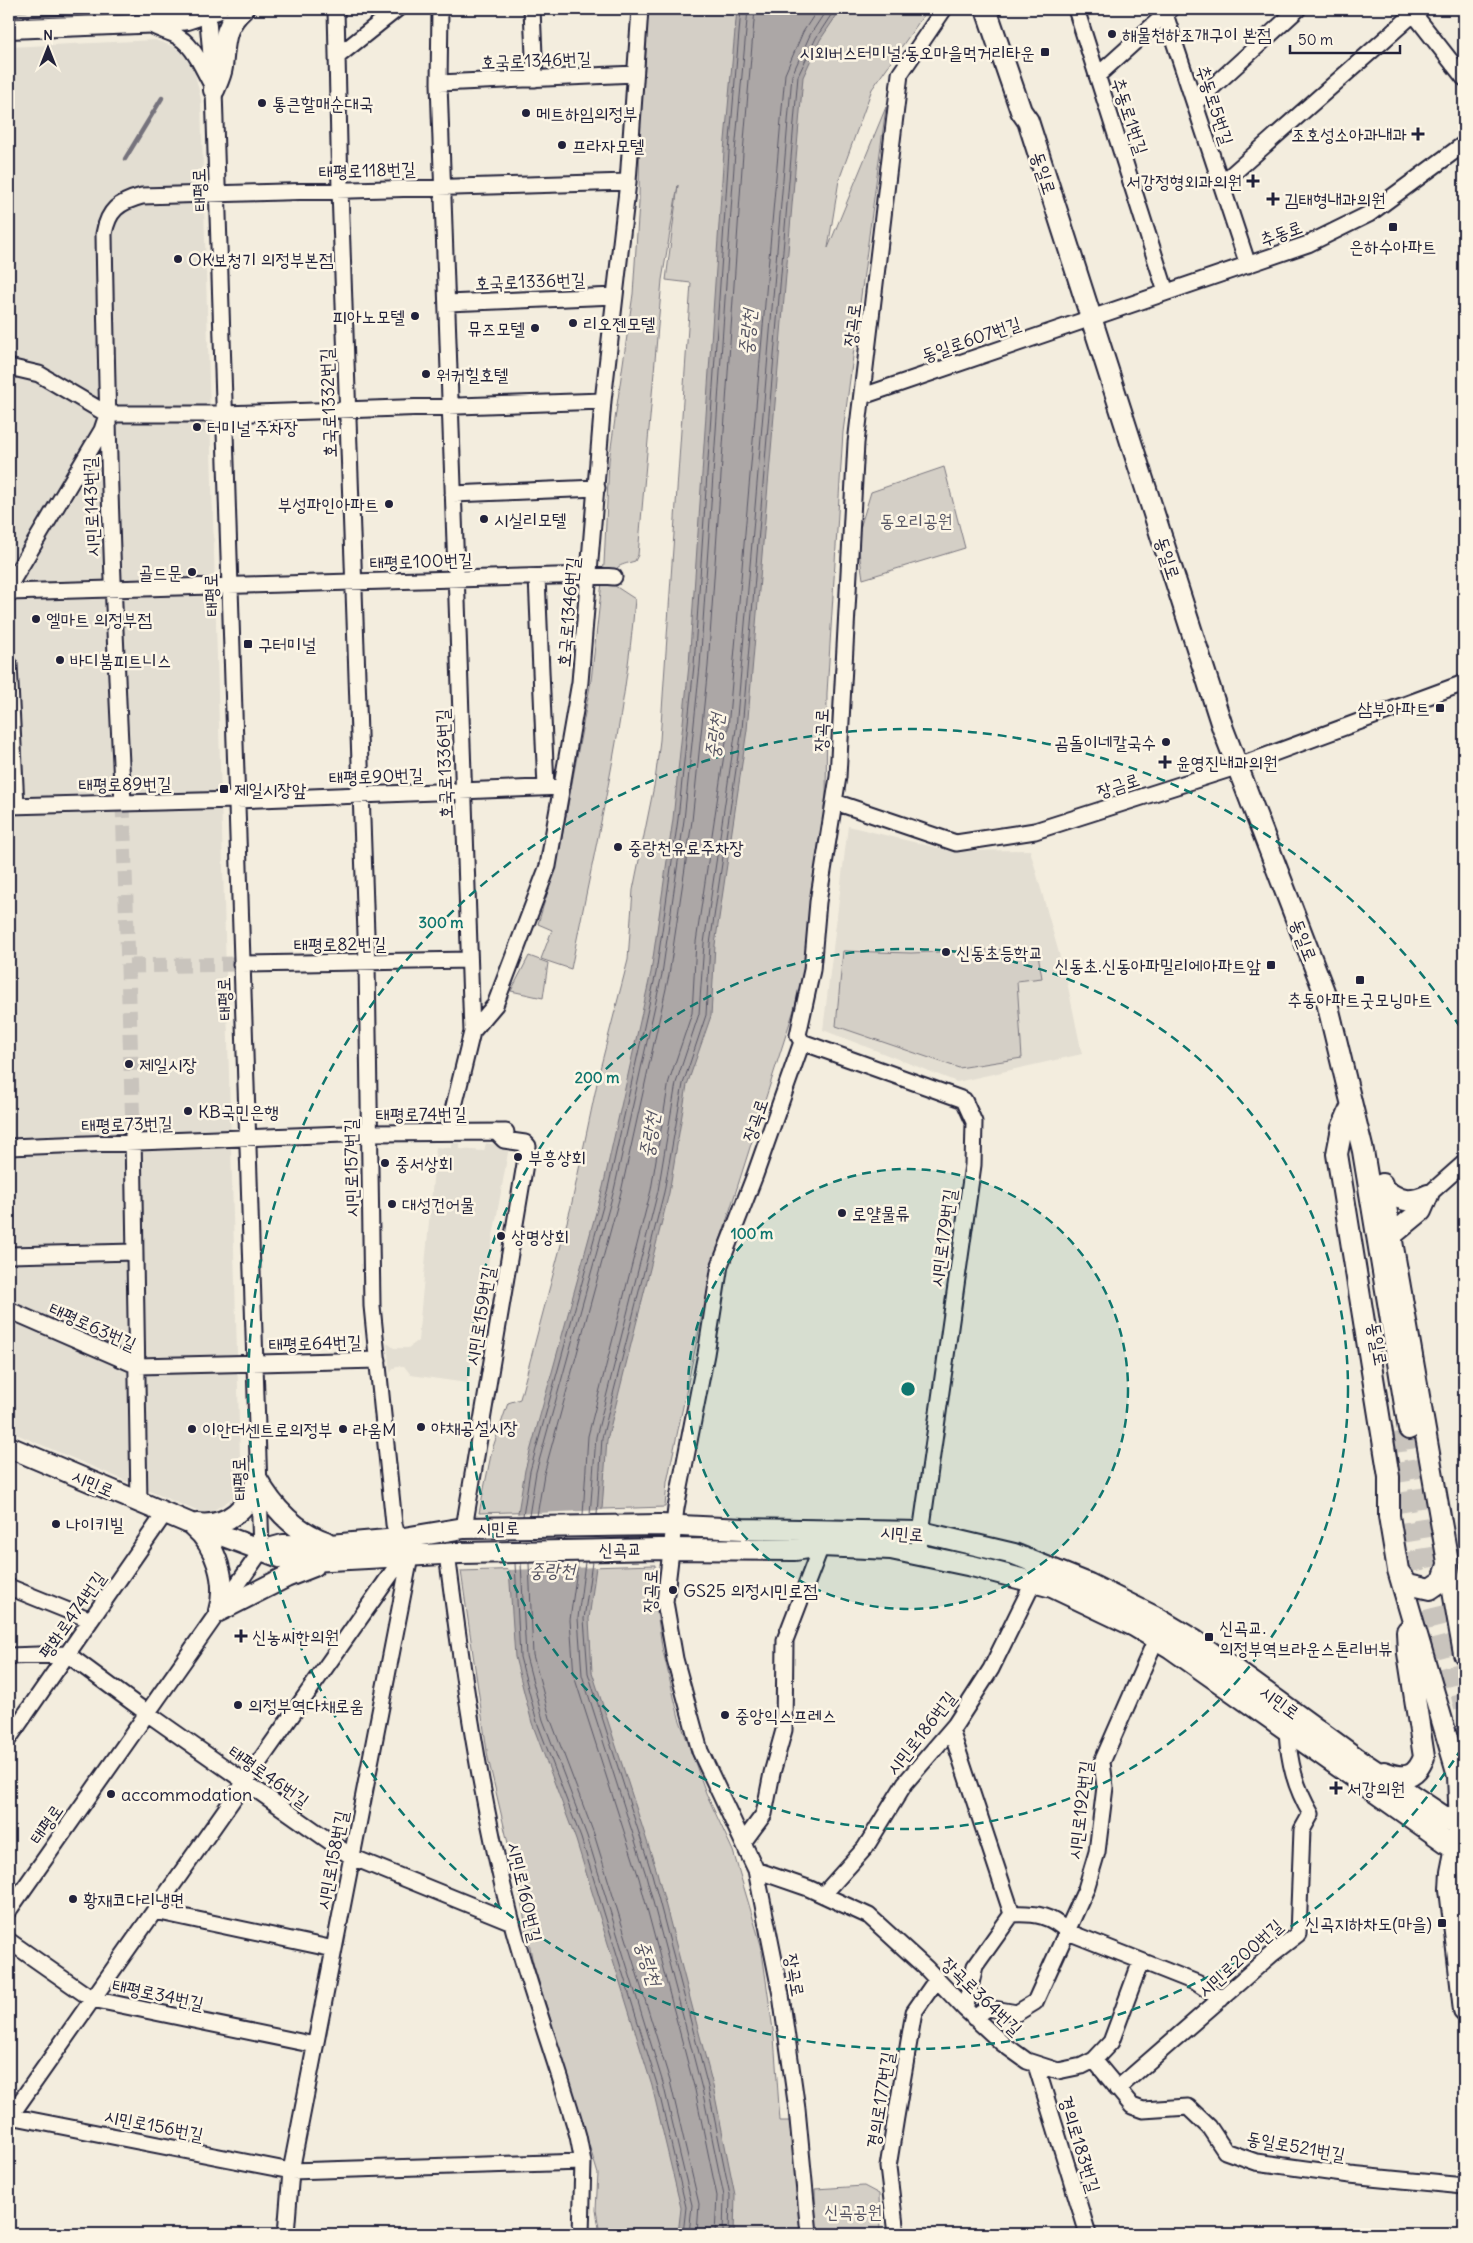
<svg xmlns="http://www.w3.org/2000/svg" width="1473" height="2243" font-family="Delius,'Poor Story',sans-serif">
<style>
.built{fill:#e3ded2}
.green{fill:#d4cfc6;stroke:#7b7880}
.water{fill:#aca7a6;stroke:#75727b}
.pier{fill:#f3edde}
.lines{fill:none;stroke-linecap:round;stroke-linejoin:round}
.shore{stroke:#595766;stroke-width:1}
.stream{stroke:#75727b;stroke-width:4.5}
.street-tunnel{stroke:#c9c4bd;stroke-width:15;stroke-dasharray:15 8;stroke-linecap:butt}
.secondary-tunnel{stroke:#c9c4bd;stroke-width:20;stroke-dasharray:20 10;stroke-linecap:butt}
.street-casing{stroke:#22223b;stroke-width:19}
.secondary-casing{stroke:#22223b;stroke-width:24}
.street{stroke:#fcf5e5;stroke-width:15}
.secondary{stroke:#fcf5e5;stroke-width:20}
.tram{stroke:#22223b;stroke-width:1}
.ring{fill:none;stroke:#0f766e;stroke-width:2.5;stroke-dasharray:9 6}
.poi-dot{fill:#22223b;stroke:#fcf5e5;stroke-width:2}
.labels{text-anchor:middle;dominant-baseline:central;stroke-width:5;stroke-linejoin:round;paint-order:stroke}
.poi-label{font-size:18px;fill:#22223b;stroke:#fcf5e5;text-anchor:start}
.street-label{font-size:18px;fill:#22223b;stroke:#fcf5e5}
.park-label{font-size:18px;fill:#575665;stroke:#fcf5e5}
.water-label{font-size:19px;font-style:italic;fill:#525160;stroke:#fcf5e5}
.centre{fill:#0f766e;stroke:#fcf5e5;stroke-width:2.5}
.ring-label{font-size:15px;text-anchor:middle;font-weight:bold;fill:#0f766e;stroke:#fcf5e5;stroke-width:5;stroke-linejoin:round;paint-order:stroke}
</style>
<rect width="100%" height="100%" fill="#f3edde"/>
<filter id="ink" filterUnits="userSpaceOnUse"><feTurbulence type="fractalNoise" baseFrequency=".02" numOctaves="2"/><feDisplacementMap in="SourceGraphic" scale="10" xChannelSelector="R" yChannelSelector="G"/><feConvolveMatrix kernelMatrix="1 2 1 2 8 2 1 2 1" color-interpolation-filters="sRGB"/></filter>
<g filter="url(#ink)">
<path class="built" d="M 155,40 L 175,47 L 184,55 L 195,73 L 201,100 L 241,1493 L 206,1515 L 9,1431 L 9,47 Z
M 848,826 L 950,851 L 1030,850 L 1067,982 L 1082,1054 L 957,1082 L 823,1030 Z
M 452,1143 L 460,1143 L 460,1149 L 484,1151 L 486,1143 L 509,1147 L 467,1383 L 411,1375 L 404,1366 L 396,1366 L 390,1373 L 387,1343 L 394,1348 L 408,1348 L 418,1341 L 436,1147 L 451,1148 Z"/>
<path class="green" d="M 648,9 L 928,9 L 872,89 L 839,180 L 828,248 L 886,107 L 843,432 L 827,693 L 826,805 L 819,840 L 806,972 L 714,1260 L 667,1482 L 665,1507 L 479,1513 L 492,1450 L 508,1403 L 520,1399 L 571,1207 L 600,1069 L 628,960 L 633,890 L 655,781 L 660,740 L 691,283 L 666,280 L 678,185 L 662,280 L 638,555 L 635,561 C 618,566 614,565 612,584 L 635,599 C 625,724 595,846 571,969 L 541,959 L 552,930 L 538,924 L 559,853 L 591,681 L 604,564 L 609,461 L 633,294 L 639,203 L 640,89 L 645,68 Z
M 944,467 L 965,548 L 863,579 L 857,538 L 871,492 Z
M 1037,948 L 1042,978 L 1017,981 L 1022,1058 L 959,1068 L 836,1026 L 843,951 L 911,953 Z
M 529,956 L 548,963 L 543,998 L 511,991 Z
M 655,1565 L 655,1597 L 662,1647 L 679,1718 L 706,1793 L 733,1851 L 761,1945 L 774,2037 L 780,2121 L 791,2121 L 802,2234 L 600,2234 L 596,2210 L 598,2174 L 533,1963 L 519,1890 L 488,1758 L 461,1571 Z
M 864,2186 L 879,2194 L 880,2234 L 816,2234 L 815,2189 Z"/>
<path class="water" d="M 737,9 L 841,9 L 820,40 L 803,77 L 747,730 L 715,945 L 711,1016 L 687,1085 L 669,1193 L 607,1440 L 600,1537 L 589,1619 L 592,1672 L 657,1872 L 713,2086 L 735,2195 L 734,2234 L 678,2234 L 681,2208 L 652,2086 L 576,1840 L 532,1723 L 515,1657 L 509,1568 L 525,1470 L 603,1187 L 651,972 L 673,819 L 689,665 L 724,151 Z"/>
<path class="pier" d="M 604,1510 L 599,1567 L 507,1570 L 515,1514 Z"/>
<g class="lines">
<path class="shore" d="M 583,1515 L 588,1436 L 651,1190 L 669,1081 L 692,1013 L 696,942 L 728,728 L 785,74 L 803,32 L 818,9
M 590,1515 L 596,1437 L 658,1191 L 676,1083 L 699,1014 L 704,943 L 736,729 L 792,75 L 810,35 L 827,9
M 597,1515 L 602,1438 L 664,1192 L 683,1084 L 706,1015 L 710,944 L 742,729 L 798,76 L 816,38 L 835,9
M 523,1516 L 530,1471 L 608,1188 L 656,973 L 678,819 L 694,665 L 729,152 L 741,9
M 529,1516 L 536,1472 L 614,1190 L 662,974 L 684,820 L 700,666 L 735,152 L 748,9
M 537,1516 L 544,1474 L 621,1192 L 669,975 L 692,821 L 708,666 L 743,153 L 755,9
M 578,1562 L 570,1620 L 574,1676 L 639,1878 L 695,2090 L 717,2196 L 715,2234
M 585,1562 L 578,1618 L 582,1675 L 646,1875 L 702,2089 L 724,2196 L 723,2234
M 592,1562 L 584,1619 L 588,1673 L 652,1874 L 708,2087 L 730,2195 L 729,2234
M 515,1563 L 520,1657 L 537,1722 L 581,1838 L 657,2084 L 686,2207 L 683,2234
M 521,1563 L 526,1656 L 543,1720 L 587,1836 L 663,2083 L 692,2205 L 689,2234
M 529,1563 L 533,1655 L 550,1718 L 594,1834 L 670,2081 L 699,2204 L 697,2234"/>
<path class="stream" d="M 125,159 L 162,98"/>
<path class="street-tunnel" d="M 123,803 L 133,1133
M 129,966 L 241,964"/>
<path class="secondary-tunnel" d="M 1409,1429 L 1431,1574 L 1464,1708
M 1393,1433 L 1421,1605 L 1443,1691"/>
<defs>
<path id="street" d="M 336,9 L 340,190 L 367,963 L 372,1306 L 394,1524 L 398,1539
M 440,9 L 439,83 L 472,1032
M 532,9 L 535,79
M 1076,9 L 1166,292
M 1410,9 L 1464,78
M 1165,14 L 1248,265
M 148,23 C 157,29 164,30 173,34 C 194,43 202,68 212,85
M 338,56 L 397,9
M 1097,76 L 1171,9
M 439,83 L 635,74
M 1195,103 L 1298,9
M 1221,184 L 1419,9
M 447,303 L 615,296
M 9,367 L 39,374 L 107,414 L 224,414 L 603,401
M 863,396 L 1308,244 L 1369,214 L 1464,144
M 453,494 L 597,488
M 537,577 L 546,788
M 9,586 L 102,430 L 105,421
M 9,592 L 590,575 L 614,577
M 9,664 L 16,806
M 835,802 L 956,843 L 1035,831 L 1236,767 L 1464,683
M 123,803 C 113,614 107,424 104,234 C 108,210 119,202 142,196 L 628,182
M 9,806 L 236,800 L 562,787
M 241,964 L 469,960
M 802,1042 L 964,1100 L 974,1122 L 973,1165 L 918,1554
M 448,1131 L 472,1032 L 495,1005 L 548,866 L 580,682 L 603,401 L 628,182 L 640,9
M 133,1134 L 139,1503
M 9,1147 L 369,1133 L 506,1132
M 1428,1195 L 1464,1163
M 9,1255 L 135,1252
M 9,1310 L 138,1366 L 378,1360
M 464,1528 L 528,1146 L 525,1143 L 504,1140 L 496,1132
M 447,1554 C 463,1678 481,1802 512,1923 C 531,1995 558,2065 578,2136 L 583,2162 L 581,2234
M 9,1587 L 91,1620
M 9,1656 L 67,1654 L 147,1713 L 352,1857 L 512,1922
M 951,1730 L 1012,1914 L 975,1966 L 965,2009
M 9,1738 L 165,1513
M 744,1841 L 764,1814 L 772,1773 L 784,1730 L 785,1640 L 821,1546
M 756,1870 L 808,1888 L 869,1916 L 926,1968 L 965,2009 L 1002,2043 L 1027,2061 L 1058,2071 L 1082,2066 L 1094,2060 L 1111,2042 L 1141,1961
M 823,1895 L 865,1848 L 905,1783 L 955,1725 L 991,1669 L 1033,1583
M 9,1910 L 261,1551 L 214,90 L 207,9
M 155,1911 L 334,1949
M 1012,1914 C 1036,1913 1050,1915 1068,1932 L 1197,1983 L 1221,1999
M 9,1941 L 92,1999 L 315,2045
M 974,2018 L 988,2008 L 1017,2013 L 1035,2002 L 1086,1889 L 1097,1852 L 1105,1787 L 1102,1762 L 1156,1639
M 1094,2060 L 1132,2106 L 1143,2110 L 1188,2107 L 1209,2127 L 1225,2151 L 1256,2162 L 1350,2175 L 1464,2186
M 1036,2065 L 1088,2234
M 1117,2089 L 1272,1954 L 1298,1934 L 1302,1830 L 1311,1814 C 1295,1787 1289,1762 1287,1731
M 10,2116 L 291,2171 L 583,2162
M 9,2118 L 403,1557
M 286,2234 L 291,2171 L 410,1557
M 809,2234 L 797,2109 L 781,1995 L 756,1870 L 700,1751 L 675,1659 L 665,1602 L 676,1508 L 706,1354 L 720,1265 L 755,1175 L 802,1042 L 798,1035 L 812,970 L 818,902 L 838,777 L 856,443 L 900,74 L 944,9
M 896,2234 L 888,2167 L 896,2117 L 914,2012 L 937,1979"/>
<path id="secondary" d="M 986,9 L 1021,111 L 1028,121 L 1223,729 L 1325,994 L 1363,1151 L 1409,1429
M 9,28 L 164,22 L 187,19 L 217,9
M 214,90 C 217,83 221,75 222,67 C 225,43 223,27 243,9
M 1351,1107 L 1342,1128 L 1337,1154 L 1389,1477 L 1389,1516 L 1398,1570 L 1458,1775 L 1460,1827 L 1451,1872 L 1450,1889 L 1464,2010
M 1382,1184 L 1464,1654
M 1383,1189 C 1401,1201 1408,1204 1428,1195
M 1392,1235 L 1421,1211 L 1428,1195
M 9,1447 L 189,1523 L 293,1562 L 460,1553 L 660,1549 L 795,1550 L 821,1546 L 891,1549 L 972,1566 L 1052,1587 L 1134,1626 L 1171,1648 L 1464,1855
M 257,1479 C 273,1508 294,1531 326,1542
M 197,1524 C 227,1528 250,1507 257,1479
M 193,1526 C 216,1545 228,1582 219,1611
M 261,1551 L 283,1545 L 319,1546 L 398,1539 L 464,1528 L 660,1525 L 743,1529 L 921,1532 L 1014,1554 L 1089,1584 L 1157,1618 L 1194,1640 L 1359,1760 L 1464,1830
M 1399,1572 L 1408,1584 L 1430,1589 L 1443,1580 L 1449,1562
M 219,1611 L 286,1577 L 314,1566
M 1384,1772 C 1404,1780 1416,1778 1424,1757 L 1408,1653 L 1407,1631"/>
</defs>
<use href="#street" class="street-casing"/>
<use href="#secondary" class="secondary-casing"/>
<use href="#street" class="street"/>
<use href="#secondary" class="secondary"/>
<path class="tram" d="M 9,12 L 27,11
M 9,19 L 146,14 L 176,9"/>
</g>
</g>
<circle cx="908" cy="1389" r="220" fill="#0f766e" fill-opacity=".12"/>
<g class="ring">
<circle cx="908" cy="1389" r="220"/>
<circle cx="908" cy="1389" r="440"/>
<path d="M1462 1748A660 660 0 1 1 1462 1030"/>
</g>
<g class="poi-dot">
<circle cx="1112" cy="34" r="5"/>
<rect x="1040" y="47" width="10" height="10" rx="2.5"/>
<circle cx="262" cy="103" r="5"/>
<circle cx="526" cy="113" r="5"/>
<path d="M1415.5 126.5h5v5h5v5h-5v5h-5v-5h-5v-5h5z"/>
<circle cx="562" cy="145" r="5"/>
<path d="M1250.5 173.5h5v5h5v5h-5v5h-5v-5h-5v-5h5z"/>
<path d="M1270.5 191.5h5v5h5v5h-5v5h-5v-5h-5v-5h5z"/>
<rect x="1388" y="222" width="10" height="10" rx="2.5"/>
<circle cx="178" cy="259" r="5"/>
<circle cx="415" cy="316" r="5"/>
<circle cx="573" cy="323" r="5"/>
<circle cx="535" cy="328" r="5"/>
<circle cx="426" cy="374" r="5"/>
<circle cx="197" cy="427" r="5"/>
<circle cx="389" cy="504" r="5"/>
<circle cx="484" cy="519" r="5"/>
<circle cx="192" cy="572" r="5"/>
<circle cx="36" cy="619" r="5"/>
<rect x="243" y="639" width="10" height="10" rx="2.5"/>
<circle cx="60" cy="660" r="5"/>
<rect x="1435" y="703" width="10" height="10" rx="2.5"/>
<circle cx="1166" cy="742" r="5"/>
<path d="M1162.5 754.5h5v5h5v5h-5v5h-5v-5h-5v-5h5z"/>
<rect x="219" y="784" width="10" height="10" rx="2.5"/>
<circle cx="618" cy="847" r="5"/>
<circle cx="946" cy="952" r="5"/>
<rect x="1266" y="960" width="10" height="10" rx="2.5"/>
<rect x="1355" y="975" width="10" height="10" rx="2.5"/>
<circle cx="129" cy="1064" r="5"/>
<circle cx="188" cy="1111" r="5"/>
<circle cx="518" cy="1157" r="5"/>
<circle cx="385" cy="1163" r="5"/>
<circle cx="392" cy="1204" r="5"/>
<circle cx="842" cy="1213" r="5"/>
<circle cx="501" cy="1236" r="5"/>
<circle cx="421" cy="1427" r="5"/>
<circle cx="192" cy="1429" r="5"/>
<circle cx="343" cy="1429" r="5"/>
<circle cx="56" cy="1524" r="5"/>
<circle cx="673" cy="1590" r="5"/>
<path d="M238.5 1628.5h5v5h5v5h-5v5h-5v-5h-5v-5h5z"/>
<rect x="1204" y="1632" width="10" height="10" rx="2.5"/>
<circle cx="238" cy="1705" r="5"/>
<circle cx="725" cy="1715" r="5"/>
<path d="M1333.5 1780.5h5v5h5v5h-5v5h-5v-5h-5v-5h5z"/>
<circle cx="111" cy="1794" r="5"/>
<circle cx="73" cy="1899" r="5"/>
<rect x="1437" y="1918" width="10" height="10" rx="2.5"/>
</g>
<g class="labels">
<g class="poi-label">
<text x="1122" y="34">해물천하조개구이 본점</text>
<text x="1035" y="52" text-anchor="end">시외버스터미널.동오마을먹거리타운</text>
<text x="272" y="103">통큰할매순대국</text>
<text x="536" y="113">메트하임의정부</text>
<text x="1407" y="134" text-anchor="end">조호성소아과내과</text>
<text x="572" y="145">프라자모텔</text>
<text x="1242" y="181" text-anchor="end">서강정형외과의원</text>
<text x="1284" y="199">김태형내과의원</text>
<text x="1393" y="246" text-anchor="middle">은하수아파트</text>
<text x="188" y="259">OK보청기 의정부본점</text>
<text x="405" y="316" text-anchor="end">피아노모텔</text>
<text x="583" y="323">리오젠모텔</text>
<text x="525" y="328" text-anchor="end">뮤즈모텔</text>
<text x="436" y="374">워커힐호텔</text>
<text x="207" y="427">터미널 주차장</text>
<text x="379" y="504" text-anchor="end">부성파인아파트</text>
<text x="494" y="519">시실리모텔</text>
<text x="182" y="572" text-anchor="end">골드문</text>
<text x="46" y="619">엘마트 의정부점</text>
<text x="258" y="644">구터미널</text>
<text x="70" y="660">바디붐피트니스</text>
<text x="1430" y="708" text-anchor="end">삼부아파트</text>
<text x="1156" y="742" text-anchor="end">곰돌이네칼국수</text>
<text x="1176" y="762">윤영진내과의원</text>
<text x="234" y="789">제일시장앞</text>
<text x="628" y="847">중랑천유료주차장</text>
<text x="956" y="952">신동초등학교</text>
<text x="1261" y="965" text-anchor="end">신동초.신동아파밀리에아파트앞</text>
<text x="1360" y="999" text-anchor="middle">추동아파트굿모닝마트</text>
<text x="139" y="1064">제일시장</text>
<text x="198" y="1111">KB국민은행</text>
<text x="528" y="1157">부흥상회</text>
<text x="395" y="1163">중서상회</text>
<text x="402" y="1204">대성건어물</text>
<text x="852" y="1213">로얄물류</text>
<text x="511" y="1236">상명상회</text>
<text x="431" y="1427">야채공설시장</text>
<text x="202" y="1429">이안더센트로의정부</text>
<text x="353" y="1429">라움M</text>
<text x="66" y="1524">나이키빌</text>
<text x="683" y="1590">GS25 의정시민로점</text>
<text x="1219" y="1627">신곡교.<tspan x="1219" dy="21">의정부역브라운스톤리버뷰</tspan></text>
<text x="252" y="1636">신농씨한의원</text>
<text x="248" y="1705">의정부역다채로움</text>
<text x="735" y="1715">중앙익스프레스</text>
<text x="1347" y="1788">서강의원</text>
<text x="121" y="1794">accommodation</text>
<text x="83" y="1899">황재코다리냉면</text>
<text x="1432" y="1923" text-anchor="end">신곡지하차도(마을)</text>
</g>
<g class="street-label">
<text transform="translate(536 60) rotate(-2)">호국로1346번길</text>
<text transform="translate(1215 105) rotate(72)">추동로5번길</text>
<text transform="translate(1130 116) rotate(72)">추동로1번길</text>
<text transform="translate(367 170) rotate(-2)">태평로118번길</text>
<text transform="translate(1044 173) rotate(72)">동일로</text>
<text transform="translate(199 190) rotate(-92)">태평로</text>
<text transform="translate(1281 233) rotate(-20)">추동로</text>
<text transform="translate(530 281) rotate(-2)">호국로1336번길</text>
<text transform="translate(852 325) rotate(-83)">장곡로</text>
<text transform="translate(971 339) rotate(-19)">동일로607번길</text>
<text transform="translate(328 403) rotate(-92)">호국로1332번길</text>
<text transform="translate(91 507) rotate(-92)">시민로143번길</text>
<text transform="translate(1168 558) rotate(72)">동일로</text>
<text transform="translate(421 561) rotate(-2)">태평로100번길</text>
<text transform="translate(211 595) rotate(-92)">태평로</text>
<text transform="translate(568 612) rotate(-85)">호국로1346번길</text>
<text transform="translate(821 730) rotate(-88)">장곡로</text>
<text transform="translate(444 764) rotate(-92)">호국로1336번길</text>
<text transform="translate(376 776) rotate(-2)">태평로90번길</text>
<text transform="translate(125 784) rotate(-1)">태평로89번길</text>
<text transform="translate(1118 785) rotate(-18)">장금로</text>
<text transform="translate(1304 940) rotate(69)">동일로</text>
<text transform="translate(340 944) rotate(-1)">태평로82번길</text>
<text transform="translate(224 999) rotate(-92)">태평로</text>
<text transform="translate(421 1114) rotate(-1)">태평로74번길</text>
<text transform="translate(755 1120) rotate(-71)">장곡로</text>
<text transform="translate(127 1124) rotate(-2)">태평로73번길</text>
<text transform="translate(351 1168) rotate(-91)">시민로157번길</text>
<text transform="translate(943 1238) rotate(-82)">시민로179번길</text>
<text transform="translate(480 1316) rotate(-80)">시민로159번길</text>
<text transform="translate(93 1326) rotate(24)">태평로63번길</text>
<text transform="translate(315 1343) rotate(-2)">태평로64번길</text>
<text transform="translate(1378 1344) rotate(80)">동일로</text>
<text transform="translate(239 1479) rotate(-92)">태평로</text>
<text transform="translate(93 1483) rotate(23)">시민로</text>
<text transform="translate(498 1528) rotate(-1)">시민로</text>
<text transform="translate(902 1533) rotate(4)">시민로</text>
<text transform="translate(620 1549) rotate(-1)">신곡교</text>
<text transform="translate(650 1591) rotate(-88)">장곡로</text>
<text transform="translate(72 1615) rotate(-55)">평화로474번길</text>
<text transform="translate(1280 1702) rotate(36)">시민로</text>
<text transform="translate(921 1733) rotate(-52)">시민로186번길</text>
<text transform="translate(269 1776) rotate(35)">태평로46번길</text>
<text transform="translate(1080 1810) rotate(-83)">시민로192번길</text>
<text transform="translate(46 1824) rotate(-55)">태평로</text>
<text transform="translate(332 1860) rotate(-79)">시민로158번길</text>
<text transform="translate(525 1892) rotate(77)">시민로160번길</text>
<text transform="translate(1240 1958) rotate(-42)">시민로200번길</text>
<text transform="translate(795 1975) rotate(80)">장곡로</text>
<text transform="translate(158 1994) rotate(12)">태평로34번길</text>
<text transform="translate(982 1996) rotate(44)">장곡로364번길</text>
<text transform="translate(880 2100) rotate(-81)">경의로177번길</text>
<text transform="translate(154 2125) rotate(11)">시민로156번길</text>
<text transform="translate(1080 2144) rotate(73)">경의로183번길</text>
<text transform="translate(1296 2146) rotate(10)">동일로521번길</text>
</g>
<g class="park-label">
<text x="916" y="520">동오리공원</text>
<text x="853" y="2211">신곡공원</text>
</g>
<g class="water-label">
<text transform="translate(747 332) rotate(-85)">중랑천</text>
<text transform="translate(714 736) rotate(-83)">중랑천</text>
<text transform="translate(649 1135) rotate(-81)">중랑천</text>
<text x="552" y="1570">중랑천</text>
<text transform="translate(649 1963) rotate(73)">중랑천</text>
</g>
</g>
<circle cx="908" cy="1389" r="8" class="centre"/>
<g class="ring-label">
<text x="441" y="928">300 m</text>
<text x="597" y="1083">200 m</text>
<text x="752" y="1239">100 m</text>
</g>
<rect width="1473" height="2243" fill="none" stroke="#fcf5e5" stroke-width="30"/>
<rect x="15" y="15" width="1443" height="2213" fill="none" stroke="#22223b" stroke-width="2" filter="url(#ink)"/>
<g transform="translate(48 48)" stroke="#fcf5e5" stroke-width="4" paint-order="stroke">
<path d="M0-4L9 19L0 12L-9 19Z" fill="#22223b"/>
<text y="-8" font-size="14" font-weight="bold" text-anchor="middle" fill="#22223b">N</text>
</g>
<path d="M1290 45v8h110v-8" fill="none" stroke="#22223b" stroke-width="2.5"/>
<text x="1298" y="45" font-size="15" fill="#22223b" stroke="#fcf5e5" stroke-width="4" paint-order="stroke">50 m</text>
</svg>
